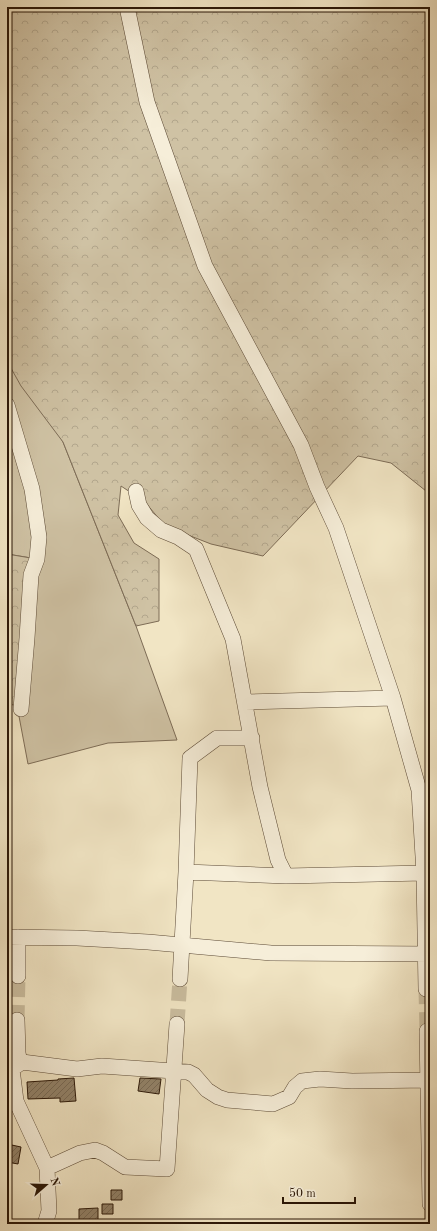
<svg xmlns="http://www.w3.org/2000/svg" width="437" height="1231" font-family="'Old Standard TT',serif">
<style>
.green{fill:#cfc2a4;stroke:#7d6c56}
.forest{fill:url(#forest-crowns);stroke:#7d6c56}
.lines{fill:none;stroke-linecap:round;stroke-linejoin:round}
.stream{stroke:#7a6952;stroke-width:3}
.building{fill:url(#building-hatch);stroke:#2b1707}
.minor-tunnel{stroke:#c9bc9e;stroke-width:15;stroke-dasharray:15 8;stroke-linecap:butt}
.minor-casing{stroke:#5c4a36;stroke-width:16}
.minor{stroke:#f6eed9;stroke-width:15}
</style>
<defs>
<pattern id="forest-crowns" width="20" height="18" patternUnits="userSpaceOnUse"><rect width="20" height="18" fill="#cfc2a4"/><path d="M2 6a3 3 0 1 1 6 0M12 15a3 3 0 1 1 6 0" fill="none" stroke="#b2a68c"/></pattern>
<pattern id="building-hatch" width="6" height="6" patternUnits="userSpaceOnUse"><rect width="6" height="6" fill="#928269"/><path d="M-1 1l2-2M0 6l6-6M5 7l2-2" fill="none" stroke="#776954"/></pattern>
</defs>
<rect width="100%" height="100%" fill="#f1e5c4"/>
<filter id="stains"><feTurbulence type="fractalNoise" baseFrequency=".005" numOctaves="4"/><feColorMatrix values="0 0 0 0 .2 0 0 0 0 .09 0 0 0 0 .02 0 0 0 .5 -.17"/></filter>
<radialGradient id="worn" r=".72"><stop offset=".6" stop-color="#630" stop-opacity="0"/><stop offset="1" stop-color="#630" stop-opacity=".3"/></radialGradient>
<path class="green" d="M 7,357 L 28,384 L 63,442 L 136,626 L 177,740 L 108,743 L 28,764 L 18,711 L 37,559 L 7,554 Z"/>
<path class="forest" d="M 7,7 L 430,7 L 430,582 L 429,577 L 426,491 L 391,463 L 358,456 L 263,556 L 211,544 L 165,526 L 145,502 L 121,486 L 118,515 L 134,543 L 159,559 L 159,621 L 136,626 L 63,442 L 21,386 L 7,361 Z
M 7,554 L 37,559 L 21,706 L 7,704 Z"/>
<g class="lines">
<path class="stream" d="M 429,7 L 430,9"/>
</g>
<path class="building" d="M 74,1078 L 76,1101 L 60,1102 L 60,1098 L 28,1099 L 27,1082 L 58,1080 L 58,1079 Z
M 140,1078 L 161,1079 L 159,1094 L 138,1091 Z
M 7,1144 L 21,1147 L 18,1164 L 7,1162 Z
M 111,1190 L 122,1190 L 122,1200 L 111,1200 Z
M 102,1204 L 113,1204 L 113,1214 L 102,1214 Z
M 98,1208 L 98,1224 L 79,1224 L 79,1209 Z"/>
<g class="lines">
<path class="minor-tunnel" d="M 426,989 L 427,1031
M 17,1020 L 18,976
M 177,1024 L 180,979"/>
<defs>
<path id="minor" d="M 127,7 L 147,102 L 205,266 L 301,445 L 317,487 L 336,528 L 393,698 L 419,790 L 424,873 L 426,989
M 7,405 L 32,489 L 39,537 L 37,559 L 31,575 L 27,638 L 21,709
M 136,491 L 139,505 L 147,518 L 161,530 L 178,537 L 196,549 L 233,639 L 260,787 L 278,860 L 286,876
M 245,702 L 393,698
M 186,872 L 190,758 L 217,738 L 252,738
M 7,937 L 77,938 L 148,942 L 271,953 L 430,954
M 18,976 L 18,937
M 180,979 L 186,872 L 286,876 L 424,873
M 17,1020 L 18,1053 L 19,1058 L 22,1062 L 12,1069 L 16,1101 L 47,1168 L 49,1211 L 45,1224
M 427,1031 L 430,1204
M 22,1062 L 77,1069 L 102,1066 L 188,1072 L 194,1075 L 207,1090 L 218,1097 L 227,1100 L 273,1104 L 289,1097 L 295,1087 L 302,1081 L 320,1079 L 352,1081 L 430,1080
M 47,1168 L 80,1153 L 95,1150 L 103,1153 L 125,1167 L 167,1169 L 177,1024"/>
</defs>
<use href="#minor" class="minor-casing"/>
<use href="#minor" class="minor"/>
</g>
<rect width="437" height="1231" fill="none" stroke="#f1e5c4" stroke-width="24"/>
<rect x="8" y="8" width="421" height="1215" fill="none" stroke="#2b1707" stroke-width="2"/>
<rect x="12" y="12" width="413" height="1207" fill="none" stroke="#2b1707"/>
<g transform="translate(46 1185) rotate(70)" stroke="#f6eed9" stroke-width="3" paint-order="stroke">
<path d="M0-3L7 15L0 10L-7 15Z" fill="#2b1707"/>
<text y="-6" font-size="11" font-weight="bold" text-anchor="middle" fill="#2b1707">N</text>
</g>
<path d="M283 1197v6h72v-6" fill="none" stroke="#2b1707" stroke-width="2"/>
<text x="289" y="1197" font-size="12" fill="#2b1707" stroke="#f6eed9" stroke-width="3" paint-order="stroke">50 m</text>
<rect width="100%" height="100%" filter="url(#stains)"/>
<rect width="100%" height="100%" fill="url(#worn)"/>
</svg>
